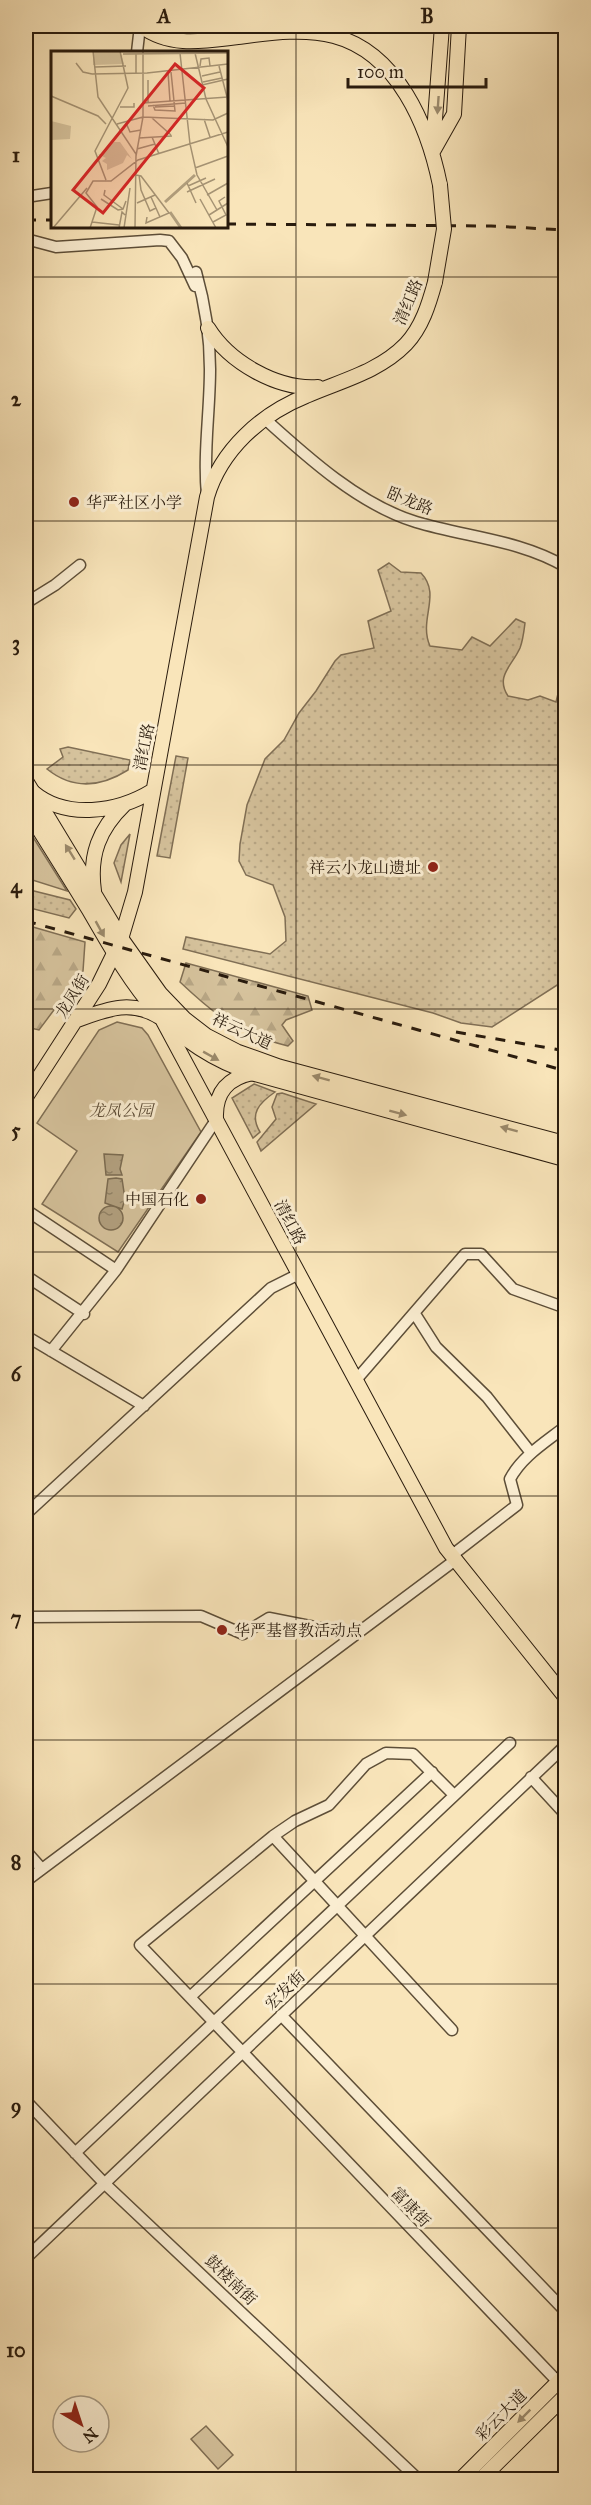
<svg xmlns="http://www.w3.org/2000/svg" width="591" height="2505" font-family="'IM FELL Great Primer','Noto Serif SC',serif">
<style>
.grass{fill:url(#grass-dots);stroke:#806f55;stroke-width:1.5}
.forest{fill:url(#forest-firs);stroke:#806f55;stroke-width:1.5}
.park{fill:#d6c39d;stroke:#806f55;stroke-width:1.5}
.water{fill:url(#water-ripples);stroke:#7b6b51;stroke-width:1.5}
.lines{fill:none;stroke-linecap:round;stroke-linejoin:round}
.minor-casing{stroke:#5d4e38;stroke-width:13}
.major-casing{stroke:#291b0d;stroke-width:16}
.highway-casing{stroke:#291b0d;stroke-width:17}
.minor{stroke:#fbeed2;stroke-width:10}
.major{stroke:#f9e5ba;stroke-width:14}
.highway{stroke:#f9e5ba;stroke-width:15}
.rail{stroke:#291b0d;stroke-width:3;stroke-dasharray:10 10;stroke-linecap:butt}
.major-bridge-casing{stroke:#291b0d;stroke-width:16;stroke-linecap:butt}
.major-bridge{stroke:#f9e5ba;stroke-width:14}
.oneway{fill:#9b8a6c}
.grid{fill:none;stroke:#291b0d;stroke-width:1.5;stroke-opacity:0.55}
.poi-dot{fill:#8f2418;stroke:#fbeed2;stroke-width:2}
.labels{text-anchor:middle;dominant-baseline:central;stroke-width:6;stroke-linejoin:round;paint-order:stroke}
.street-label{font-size:16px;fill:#291b0d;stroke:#fbeed2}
.poi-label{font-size:16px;fill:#291b0d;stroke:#fbeed2;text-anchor:start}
.park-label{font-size:16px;font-style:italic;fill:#5d4d38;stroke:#fbeed2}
.inset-river{fill:none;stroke:#b2a07f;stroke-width:3}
.inset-road{fill:none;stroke:#a69475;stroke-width:1.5}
.view{fill:#d62828;fill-opacity:0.15;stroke:#d62828;stroke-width:3}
.inset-edge{fill:none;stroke:#291b0d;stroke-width:3}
.neatline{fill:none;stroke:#291b0d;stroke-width:2}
.grid-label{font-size:20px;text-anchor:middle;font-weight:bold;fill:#291b0d}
</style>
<defs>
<pattern id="grass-dots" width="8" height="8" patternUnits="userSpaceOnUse" patternTransform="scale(1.5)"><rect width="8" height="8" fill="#d6c39d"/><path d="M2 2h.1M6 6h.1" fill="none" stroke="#b8a786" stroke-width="1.8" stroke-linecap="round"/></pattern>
<pattern id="forest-firs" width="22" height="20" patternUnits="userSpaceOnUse" patternTransform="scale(1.5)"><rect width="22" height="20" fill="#d6c39d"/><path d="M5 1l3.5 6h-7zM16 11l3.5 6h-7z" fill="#b8a786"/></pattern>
<pattern id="water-ripples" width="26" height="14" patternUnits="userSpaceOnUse" patternTransform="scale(1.5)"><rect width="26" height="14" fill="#b2a07f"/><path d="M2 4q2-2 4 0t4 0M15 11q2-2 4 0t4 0" fill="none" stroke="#918266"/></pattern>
</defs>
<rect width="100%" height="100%" fill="#f9e5ba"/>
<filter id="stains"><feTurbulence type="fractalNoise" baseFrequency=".00333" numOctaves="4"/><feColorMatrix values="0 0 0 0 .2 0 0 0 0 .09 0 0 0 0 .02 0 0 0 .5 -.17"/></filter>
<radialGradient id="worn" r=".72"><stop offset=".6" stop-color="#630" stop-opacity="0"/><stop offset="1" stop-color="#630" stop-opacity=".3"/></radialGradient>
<path class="grass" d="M 389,563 L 401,572 L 421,573 C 442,595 418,619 430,646 L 462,650 L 472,637 L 490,646 L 516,619 L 525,623 C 524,631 523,640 520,648 C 512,666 495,676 508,696 L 528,700 L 540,696 L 556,702 L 565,665 L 565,980 L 492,1027 L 461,1023 L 433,1013 L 183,949 L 186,937 L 270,954 L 286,941 L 285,917 L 273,885 L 246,875 L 239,861 L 240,844 L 247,805 L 265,759 L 284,740 L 299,713 L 316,691 L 335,661 L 341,655 L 374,648 L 368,621 L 391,611 L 378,570 Z
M 68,747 L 130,760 L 128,770 C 101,787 73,790 47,769 L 63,757 L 60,749 Z
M 176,756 L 188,758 L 170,858 L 157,856 Z
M 130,834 L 121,882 L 114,863 L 121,845 Z
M 26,889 L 70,900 L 76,909 L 69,918 L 26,907 Z
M 254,1084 L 275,1092 C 259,1103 249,1114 260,1132 L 253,1138 L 232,1098 Z
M 282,1093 L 316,1104 L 261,1151 L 257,1142 L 276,1119 L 272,1107 L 277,1094 Z"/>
<path class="forest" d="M 26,925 L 85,942 L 83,971 L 39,1030 L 26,1027 Z
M 186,963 L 308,996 L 312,1010 L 286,1020 L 282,1025 L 293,1041 L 288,1046 C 238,1033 217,1017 180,982 Z"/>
<path class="park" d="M 26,826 L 67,891 L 26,878 Z
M 117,1022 L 142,1028 L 148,1035 L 201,1132 L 118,1252 L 42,1204 L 77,1151 L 37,1123 L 99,1030 Z
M 206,2426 L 233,2455 L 218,2469 L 191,2439 Z"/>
<path class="water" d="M 104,1154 L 123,1155 L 120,1169 L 122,1175 L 106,1175 Z
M 116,1178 L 122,1179 L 125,1199 L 122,1209 L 105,1203 L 108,1179 Z
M99 1218a12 12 0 1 1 24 0a12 12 0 1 1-24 0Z"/>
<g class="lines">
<defs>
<path id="minor" d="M 137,52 L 140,26
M 26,197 L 52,193
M 26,239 L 56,247 L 160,240 L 169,241 L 182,258 L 195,286
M 196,272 C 205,304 210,336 210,369 C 210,412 203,453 207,496
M 265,419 C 308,458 360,505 416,522 C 466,537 521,540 566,567
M 26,603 L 55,585 L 80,565
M 26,1210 L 116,1270
M 26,1276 L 84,1314
M 415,1314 L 436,1347 L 487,1397 L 531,1453
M 26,1336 L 144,1406
M 51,1351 L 116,1270 L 216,1120
M 356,1380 L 465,1254 L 481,1254 L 513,1289 L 566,1308
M 26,1514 L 271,1288 L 299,1274
M 451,1556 L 517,1505 L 510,1479 C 522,1456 546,1442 566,1426
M 26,1617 L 201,1616 L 243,1634 L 269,1618 L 355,1635
M 531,1777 L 566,1815
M 454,1795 L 413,1754 L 386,1753 L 366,1764 L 329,1805 L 295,1821 L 273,1836 L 140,1945 L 558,2382
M 273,1836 L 452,2030
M 26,1851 L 42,1869
M 26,1881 L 454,1561
M 190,1997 L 432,1772
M 281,2015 L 566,2312
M 26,2101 L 104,2183 L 419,2480
M 75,2153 L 510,1743
M 26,2258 L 566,1745"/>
<path id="major" d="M 141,26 C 171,48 204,41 238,37 C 270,33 303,28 334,36 C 398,53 428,126 440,185
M 433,146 L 442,26
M 432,153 L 454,114 L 459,26
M 208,328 C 229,362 277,390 318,387
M 33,792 C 66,820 118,812 152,791
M 94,891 C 89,855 99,829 125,804
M 162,1019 L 446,1548 L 566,1698
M 77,1020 C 107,1009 132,999 161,1018
M 26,1097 L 99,984 L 121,939 L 135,892 L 207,497 C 221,450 261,414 306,396 C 340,381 379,372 406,344 C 422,327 429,304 435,282
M 216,1118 C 215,1092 228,1078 253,1073
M 460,2480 L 566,2374
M 480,2480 L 566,2395"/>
<path id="highway" d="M 26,782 L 121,939 L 160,994 L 184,1019 L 206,1036 L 237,1052 L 279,1067 L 566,1144
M 26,808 C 47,841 68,875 89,909 C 133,985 165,1044 253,1073 L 566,1159"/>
</defs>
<use href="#minor" class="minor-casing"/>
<use href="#major" class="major-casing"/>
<use href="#highway" class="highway-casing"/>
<use href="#minor" class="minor"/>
<use href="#major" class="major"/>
<use href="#highway" class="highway"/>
<path class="rail" d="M 26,220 L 52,220
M 226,224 L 491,226 L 566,230
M 26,921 L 566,1071
M 456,1032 L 566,1051"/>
<defs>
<path id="major-bridge" d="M 435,282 L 444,229 L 440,185"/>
</defs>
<use href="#major-bridge" class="major-bridge-casing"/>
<use href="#major-bridge" class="major-bridge"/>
</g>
<defs><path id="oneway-solid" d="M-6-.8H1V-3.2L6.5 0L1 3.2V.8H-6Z" transform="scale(1.5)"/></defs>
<g class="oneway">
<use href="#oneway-solid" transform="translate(438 105) rotate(94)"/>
<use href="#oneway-solid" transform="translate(70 852) rotate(-122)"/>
<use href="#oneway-solid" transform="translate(100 929) rotate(61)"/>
<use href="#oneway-solid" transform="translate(211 1056) rotate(29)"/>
<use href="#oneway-solid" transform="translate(321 1078) rotate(-165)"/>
<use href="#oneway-solid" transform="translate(398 1113) rotate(15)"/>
<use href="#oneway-solid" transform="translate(509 1129) rotate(-165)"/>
<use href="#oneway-solid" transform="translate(524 2416) rotate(135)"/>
</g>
<path class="grid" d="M 296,26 L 296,2480M 26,277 L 566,277M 26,521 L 566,521M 26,765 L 566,765M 26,1009 L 566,1009M 26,1252 L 566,1252M 26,1496 L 566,1496M 26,1740 L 566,1740M 26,1984 L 566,1984M 26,2228 L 566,2228"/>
<g class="poi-dot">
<circle cx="74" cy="502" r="6"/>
<circle cx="433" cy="867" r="6"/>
<circle cx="201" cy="1199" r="6"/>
<circle cx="222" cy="1630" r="6"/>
</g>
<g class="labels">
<g class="street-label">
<text transform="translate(408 302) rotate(-67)">清红路</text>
<text transform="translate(410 501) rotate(22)">卧龙路</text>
<text transform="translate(144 747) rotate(-79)">清红路</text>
<text transform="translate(72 996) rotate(-58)">龙凤街</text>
<text transform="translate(242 1031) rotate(25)">祥云大道</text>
<text transform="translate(290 1222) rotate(62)">清红路</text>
<text transform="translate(285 1990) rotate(-44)">宏发街</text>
<text transform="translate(411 2207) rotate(46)">富康街</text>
<text transform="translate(231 2280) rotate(44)">鼓楼南街</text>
<text transform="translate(501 2415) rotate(-45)">彩云大道</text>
</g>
<g class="poi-label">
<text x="86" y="502">华严社区小学</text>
<text x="421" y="867" text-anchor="end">祥云小龙山遗址</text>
<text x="189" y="1199" text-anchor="end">中国石化</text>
<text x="234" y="1630">华严基督教活动点</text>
</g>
<g class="park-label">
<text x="121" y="1110">龙凤公园</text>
</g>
</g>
<g transform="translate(51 51)">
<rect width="177" height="177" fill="#f9e5ba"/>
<path d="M 0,70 L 20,75 L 19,88 L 0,89 ZM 63,91 L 69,91 L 81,108 L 76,104 L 72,112 L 56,119 L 56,113 L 51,110 L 55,107 L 47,103 L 52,103 Z" fill="#d6c39d"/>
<path d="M 69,0 L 73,13 L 42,14 L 42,1 Z" fill="#d6c39d"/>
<path class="inset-river" d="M 114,151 L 144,124M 119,161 L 130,177"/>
<path class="inset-road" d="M 42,0 L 47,46 L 85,103 L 84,177M 129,2 L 139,93 L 146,124 L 166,159M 144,2 L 155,48 L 177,96M 72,3 L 177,2M 25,12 L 32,21 L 41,23M 149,15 L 150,8 L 158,7 L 159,15M 168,15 L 177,50M 44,16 L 75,15M 117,21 L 119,50M 85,22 L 85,3M 41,23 L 96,22 L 177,13M 151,25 L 169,21M 97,29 L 97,52M 152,31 L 171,27M 151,34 L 177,28M 0,45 L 47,65 L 55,73M 92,52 L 177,46M 102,54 L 104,59 L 124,60 L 120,21M 97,55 L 135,52M 69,56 L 83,56 L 83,52M 104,56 L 123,55M 92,66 L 162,69 L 177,62M 101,67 L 120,84M 153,68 L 159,86M 75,72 L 79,81 L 90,79M 66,73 L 92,66M 101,86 L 108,103M 88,87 L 121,85M 86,98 L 104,93M 85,105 L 92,66 L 92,0M 144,117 L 177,105M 85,124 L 90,125 L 118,162 L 95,172 L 96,166M 88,124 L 90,139 L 99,160 L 105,157M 55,129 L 44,100 L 77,37 L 69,0M 136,132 L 145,152M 137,135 L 155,127M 54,139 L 53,144 L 72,158M 136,141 L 164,128M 156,144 L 177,132M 100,146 L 109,166M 50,148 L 67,159 L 72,158 L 75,150M 149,148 L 165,177M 86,152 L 104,144M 158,164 L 177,152M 41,171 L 68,174M 162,171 L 175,164 L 168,150 L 174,146M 2,177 L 36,137M 39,177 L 46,156 L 35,142 L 42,130 L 60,130 L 87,109 L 177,81M 68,177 L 71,161 L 74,164M 73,177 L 79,137"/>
<path class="view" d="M 124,13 L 153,37 L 52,162 L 22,139 Z"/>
<rect width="177" height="177" class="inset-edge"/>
</g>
<rect width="591" height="2505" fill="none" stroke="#f9e5ba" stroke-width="66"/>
<g transform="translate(81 2424) rotate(141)"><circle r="28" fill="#fbeed2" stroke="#a79a83" stroke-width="1.5"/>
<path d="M0-4.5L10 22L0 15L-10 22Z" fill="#8f2418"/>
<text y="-9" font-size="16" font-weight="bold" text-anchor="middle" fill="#291b0d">N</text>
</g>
<path d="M348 78v9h138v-9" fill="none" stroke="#291b0d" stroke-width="3"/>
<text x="357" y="78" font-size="18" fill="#291b0d" stroke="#fbeed2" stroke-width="4.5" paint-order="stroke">100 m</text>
<rect x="33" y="33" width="525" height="2439" class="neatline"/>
<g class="grid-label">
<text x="164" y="23">A</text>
<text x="427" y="23">B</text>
<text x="16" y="162">1</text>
<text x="16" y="406">2</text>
<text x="16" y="650">3</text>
<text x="16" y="893">4</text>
<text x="16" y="1137">5</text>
<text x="16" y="1381">6</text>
<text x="16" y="1625">7</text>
<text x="16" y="1869">8</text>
<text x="16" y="2113">9</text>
<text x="16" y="2357">10</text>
</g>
<rect width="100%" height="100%" filter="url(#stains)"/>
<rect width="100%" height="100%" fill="url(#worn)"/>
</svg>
